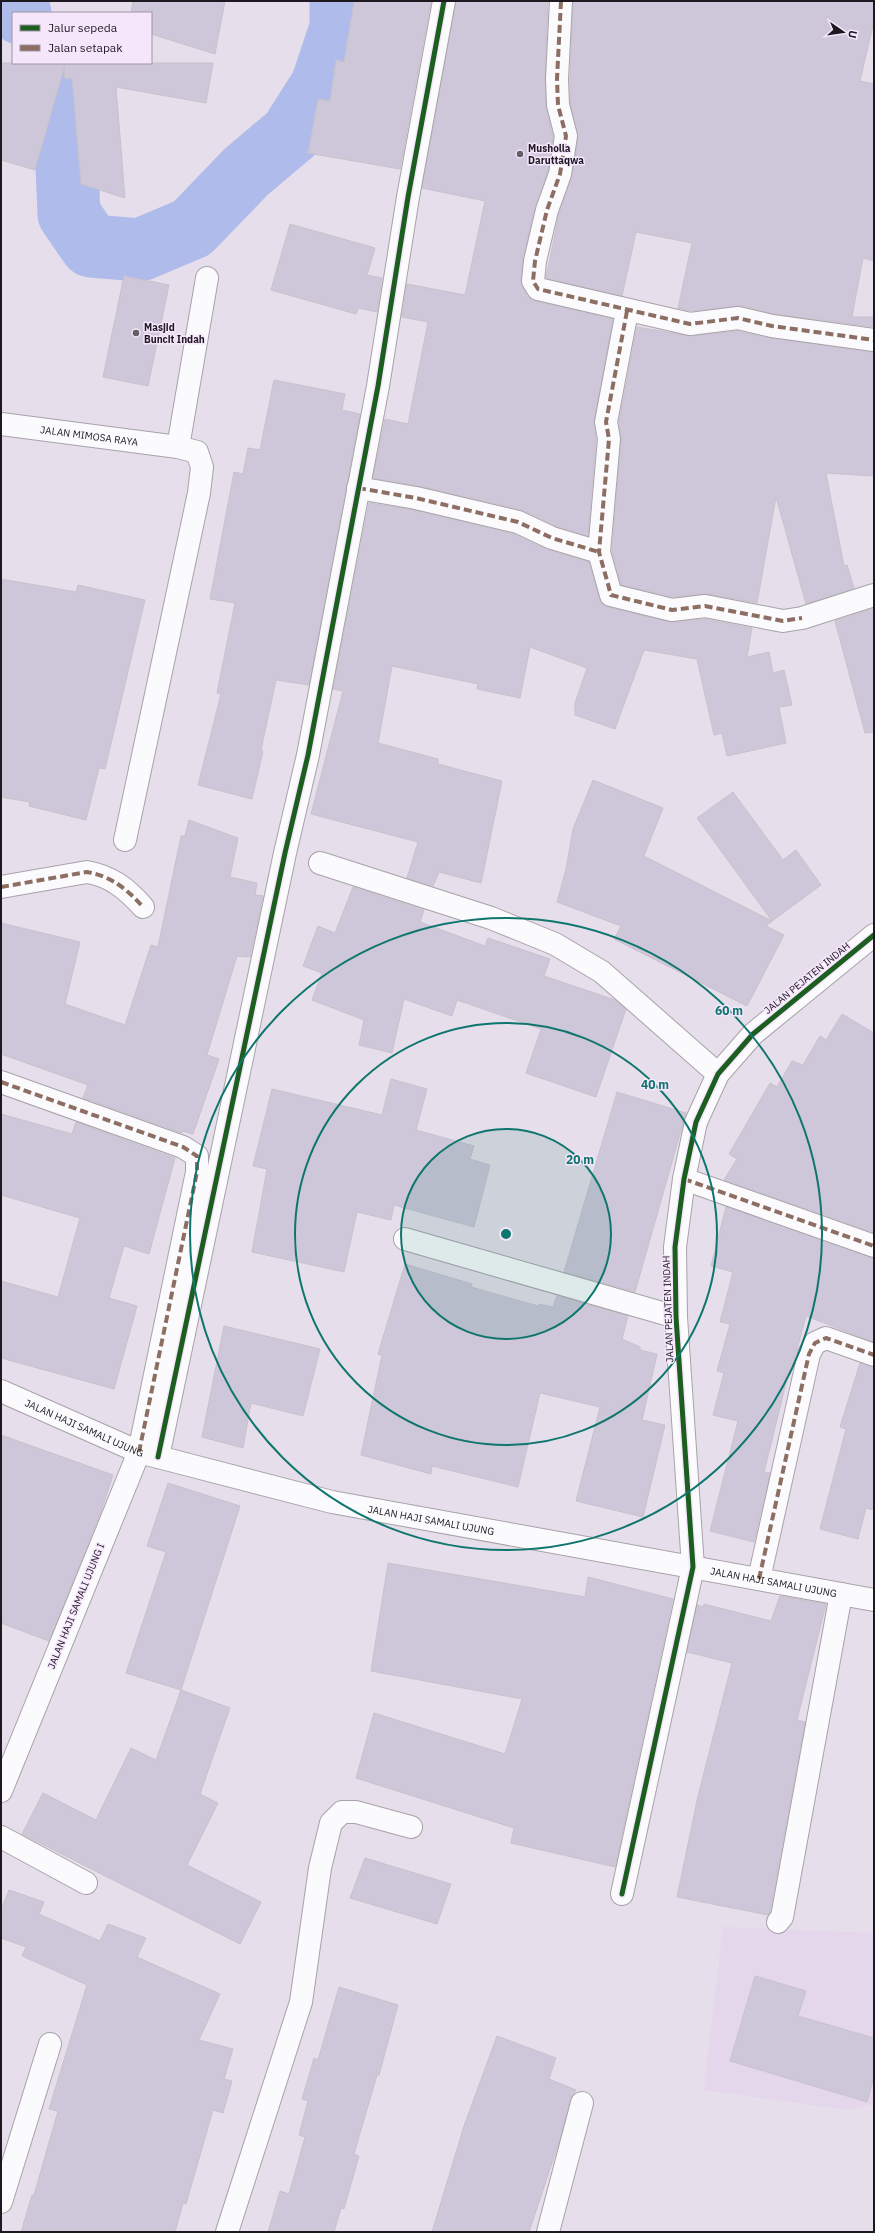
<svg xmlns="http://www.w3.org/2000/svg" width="875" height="2233" font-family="'IBM Plex Sans',sans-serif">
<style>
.built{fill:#e4d6eb}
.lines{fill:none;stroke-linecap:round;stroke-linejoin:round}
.river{stroke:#aebbeb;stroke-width:63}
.building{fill:#cec7d9;stroke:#c7c2cc}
.minor-casing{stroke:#a8a2ab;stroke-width:24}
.minor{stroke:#fbfafc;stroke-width:22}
.quiet{stroke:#8d6e63;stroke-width:4;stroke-dasharray:8 4;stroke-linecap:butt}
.cycleway-casing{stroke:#f5e6fc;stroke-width:8}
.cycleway{stroke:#1b5e20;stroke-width:5}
.ring{fill:none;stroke:#0f766e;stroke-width:2}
.poi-dot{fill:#645e67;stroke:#f5e6fc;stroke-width:1.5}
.labels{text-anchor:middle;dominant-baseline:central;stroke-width:3;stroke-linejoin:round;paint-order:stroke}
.poi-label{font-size:10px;font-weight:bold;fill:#1e1920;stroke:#f5e6fc;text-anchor:start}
.street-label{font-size:10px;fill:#1e1920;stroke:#f5e6fc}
.centre{fill:#0f766e;stroke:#f5e6fc;stroke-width:2}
.ring-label{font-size:12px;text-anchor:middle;font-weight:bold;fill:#0f766e;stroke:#f5e6fc;stroke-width:3;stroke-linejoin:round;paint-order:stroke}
</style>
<rect width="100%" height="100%" fill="#e6deea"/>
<path class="built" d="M 723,1927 L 874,1933 L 874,2104 L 849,2110 L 704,2090 Z"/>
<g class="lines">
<path class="river" d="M 14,1 L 20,13
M 43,63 L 56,98 L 66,144 L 69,214 L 91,246 L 140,250 L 192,228 L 246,172 L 291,134 L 322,85 L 341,28 L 341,1"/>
</g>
<path class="building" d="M 133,1 L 225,1 L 215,54 L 151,34 L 151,13 L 131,13 Z
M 354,1 L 431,1 L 400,169 L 308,153 L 318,99 L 330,101 L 336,60 L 344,62 Z
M 456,1 L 548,1 L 545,79 L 546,108 L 553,137 L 548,171 L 535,207 L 523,258 L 521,280 L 527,296 L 535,301 L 613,319 L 594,420 L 596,440 L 588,536 L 556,526 L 521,510 L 419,486 L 373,478 L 385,419 L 408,424 L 428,322 L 402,317 L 407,284 L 465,295 L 485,201 L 422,188 Z
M 573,1 L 874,1 L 874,21 L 860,81 L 874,84 L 874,261 L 863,258 L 852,317 L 874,317 L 874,327 L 774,314 L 741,306 L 691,311 L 678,308 L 692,243 L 636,232 L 622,296 L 546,278 L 559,214 L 572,176 L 578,138 L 570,103 L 570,79 Z
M 1,63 L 213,63 L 206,103 L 116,87 L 125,198 L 81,184 L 72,79 L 64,78 L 65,65 L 35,170 L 1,160 Z
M 290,224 L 375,248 L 367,275 L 382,278 L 377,312 L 358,308 L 356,314 L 271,290 Z
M 124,276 L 169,285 L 148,386 L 103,377 Z
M 637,327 L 691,336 L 737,331 L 770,338 L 874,352 L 874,476 L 826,473 L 844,566 L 847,565 L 854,588 L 806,604 L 776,497 L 757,603 L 707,594 L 673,597 L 621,585 L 612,551 L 621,440 L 619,422 Z
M 274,380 L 345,394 L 342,410 L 360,414 L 309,685 L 276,680 L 261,750 L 263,751 L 252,799 L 198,785 L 221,694 L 217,693 L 235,603 L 210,599 L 234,472 L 243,474 L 248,448 L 260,450 Z
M 369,503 L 414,510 L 514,534 L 548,550 L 589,562 L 599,598 L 602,604 L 608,607 L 669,622 L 705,619 L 752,628 L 747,657 L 769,652 L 773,673 L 784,670 L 792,705 L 779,707 L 786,743 L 727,756 L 722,733 L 714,735 L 697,659 L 644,650 L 615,729 L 575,715 L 575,703 L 587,668 L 530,647 L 520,698 L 477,689 L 478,684 L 392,666 L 378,743 L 438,759 L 438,764 L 502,781 L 481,883 L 439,872 L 433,886 L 407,878 L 418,842 L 311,814 L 343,691 L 333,689 Z
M 1,579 L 76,592 L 78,585 L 145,600 L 105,769 L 99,768 L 86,820 L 29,806 L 30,802 L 1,797 Z
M 874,608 L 874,732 L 865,733 L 835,621 Z
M 593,780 L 663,808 L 644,856 L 772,921 L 766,926 L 784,935 L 747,1006 L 614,939 L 621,926 L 557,902 L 566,869 L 573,829 Z
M 733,792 L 783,860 L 796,850 L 821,885 L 772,921 L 697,818 Z
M 189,820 L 238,838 L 230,877 L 257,883 L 255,895 L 263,896 L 250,957 L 237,956 L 207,1055 L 219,1059 L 193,1134 L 183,1131 L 182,1133 L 83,1098 L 88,1085 L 1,1054 L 1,923 L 80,942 L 65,1004 L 125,1025 L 151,945 L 158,947 L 181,836 L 185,836 Z
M 353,887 L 424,910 L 420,922 L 485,946 L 488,938 L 550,959 L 544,976 L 615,1000 L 626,1009 L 596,1097 L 526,1073 L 541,1029 L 457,1000 L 452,1016 L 404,999 L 392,1053 L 359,1045 L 364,1020 L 312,1000 L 322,973 L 303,966 L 318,926 L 335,933 Z
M 842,1014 L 874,1033 L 874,1233 L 724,1180 L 737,1159 L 729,1154 L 770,1083 L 777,1087 L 792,1061 L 803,1065 L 820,1036 L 826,1040 Z
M 391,1079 L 427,1089 L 416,1130 L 474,1146 L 470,1159 L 490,1165 L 474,1227 L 394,1205 L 391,1220 L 357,1212 L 344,1272 L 252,1252 L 267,1169 L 253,1166 L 272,1089 L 382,1115 Z
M 617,1092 L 686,1113 L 635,1292 L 564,1272 Z
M 1,1114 L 72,1134 L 76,1122 L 175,1158 L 149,1254 L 124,1246 L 109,1298 L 137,1306 L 114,1389 L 1,1358 L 1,1281 L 58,1297 L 80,1218 L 1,1195 Z
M 726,1207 L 874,1258 L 874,1342 L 806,1316 L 790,1375 L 788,1375 L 764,1472 L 770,1473 L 754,1542 L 710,1531 L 738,1421 L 713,1415 L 724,1373 L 717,1371 L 730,1324 L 720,1322 L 733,1272 L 711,1266 Z
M 405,1264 L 472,1284 L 471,1287 L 538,1306 L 539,1304 L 553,1307 L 557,1296 L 628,1316 L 622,1339 L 640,1347 L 640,1350 L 657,1354 L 642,1420 L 665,1425 L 643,1517 L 576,1501 L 600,1407 L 540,1393 L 518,1487 L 432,1466 L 431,1474 L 361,1455 L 382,1355 L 378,1354 Z
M 224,1326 L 320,1349 L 303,1416 L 251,1403 L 243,1448 L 202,1437 Z
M 860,1363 L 874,1367 L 874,1510 L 866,1508 L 858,1539 L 820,1529 L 846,1429 L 840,1427 Z
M 1,1435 L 113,1475 L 102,1509 L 49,1641 L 1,1623 Z
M 168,1483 L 240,1506 L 181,1690 L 126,1673 L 166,1552 L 147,1546 Z
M 388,1563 L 585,1597 L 588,1577 L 673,1599 L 615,1867 L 511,1843 L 514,1828 L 356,1778 L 374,1713 L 505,1754 L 522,1699 L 371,1671 Z
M 780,1596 L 826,1604 L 797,1720 L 805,1722 L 770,1912 L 768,1915 L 677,1897 L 698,1796 L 732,1663 L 687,1652 L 697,1605 L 703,1607 L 704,1604 L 771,1621 Z
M 181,1690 L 230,1708 L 200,1794 L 218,1803 L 187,1865 L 261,1902 L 240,1944 L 22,1834 L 43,1793 L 96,1820 L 131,1748 L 156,1760 Z
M 365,1858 L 451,1884 L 437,1924 L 350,1898 Z
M 9,1890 L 44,1902 L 39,1914 L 100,1941 L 108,1924 L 146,1938 L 137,1957 L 220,1994 L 199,2040 L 233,2049 L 224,2079 L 232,2081 L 223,2113 L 213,2110 L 186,2204 L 183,2203 L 175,2232 L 21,2232 L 32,2195 L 34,2195 L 58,2111 L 49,2109 L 87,1985 L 22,1956 L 26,1947 L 1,1938 L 1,1911 Z
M 755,1976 L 806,1991 L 798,2016 L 874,2038 L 874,2077 L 867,2102 L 730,2061 Z
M 339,1987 L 398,2005 L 379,2075 L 377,2075 L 354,2154 L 359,2156 L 344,2209 L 341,2208 L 334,2232 L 268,2232 L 280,2191 L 289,2194 L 305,2137 L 299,2135 L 308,2101 L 302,2099 L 314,2058 L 318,2060 Z
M 497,2036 L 556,2058 L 549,2079 L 576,2090 L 570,2100 L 560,2139 L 529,2232 L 432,2232 L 464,2126 Z"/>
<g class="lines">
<defs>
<g id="minor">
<path d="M 561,1 L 557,79 L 558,105 L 566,136 L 560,174 L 547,210 L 535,261 L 533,281 L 538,289 L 690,324 L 738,318 L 772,326 L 874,340"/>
<path d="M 627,311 L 606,422 L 609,439 L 599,552 L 611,595 L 672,610 L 705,606 L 783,621 L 802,618 L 874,595"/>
<path id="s1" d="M 1,424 L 178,447 L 197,452 L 202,467 L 199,493 L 125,840"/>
<path d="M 178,447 L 207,278"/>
<path d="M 358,488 L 416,498 L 518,522 L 552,538 L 599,552"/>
<path d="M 320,863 L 491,918 L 555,944 L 602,972 L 718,1074"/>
<path d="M 1,887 L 87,872 C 111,876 127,889 143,907"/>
<path d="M 1,1082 L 183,1147 L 197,1156 L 197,1172 L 139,1452 L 1,1791"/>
<path d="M 684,1179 L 874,1246"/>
<path d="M 405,1239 L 676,1317"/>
<path id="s2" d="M 1,1391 L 139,1452 L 332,1502 L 874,1600"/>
<path d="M 158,1457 L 285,853 L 308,755 L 378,386 L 408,197 L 444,1"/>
<path d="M 759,1579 L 809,1354 L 815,1343 L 826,1338 L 874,1355"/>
<path d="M 1,1837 L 86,1883"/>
<path d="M 622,1894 L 693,1567 L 676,1317 L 675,1247 L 684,1179 L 696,1122 L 718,1074 L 753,1034 L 874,935"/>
<path d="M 778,1922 L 782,1917 L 841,1594"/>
<path d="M 1,2202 L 50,2044"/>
<path d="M 227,2232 L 301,2002 L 320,1868 L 331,1823 L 342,1812 L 356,1812 L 411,1827"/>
<path d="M 548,2232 L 582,2103"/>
</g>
</defs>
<use href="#minor" class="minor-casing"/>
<use href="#minor" class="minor"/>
<path class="quiet" d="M 561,1 L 557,79 L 558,105 L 566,136 L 560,174 L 547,210 L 535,261 L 533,281 L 538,289 L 690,324 L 738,318 L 772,326 L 874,340
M 627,311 L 606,422 L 609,439 L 599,552 L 611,595 L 672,610 L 705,606 L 783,621 L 802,618
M 358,488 L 416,498 L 518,522 L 552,538 L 599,552
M 1,887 L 87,872 C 111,876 127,889 143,907
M 1,1082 L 183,1147 L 197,1156 L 197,1172 L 139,1452
M 684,1179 L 874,1246
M 759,1579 L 809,1354 L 815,1343 L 826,1338 L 874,1355"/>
<defs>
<path id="cycleway" d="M 158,1457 L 285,853 L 308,755 L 378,386 L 408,197 L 444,1
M 622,1894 L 693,1567 L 676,1317 L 675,1247 L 684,1179 L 696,1122 L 718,1074 L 753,1034 L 874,935"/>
</defs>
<use href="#cycleway" class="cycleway-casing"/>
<use href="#cycleway" class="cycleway"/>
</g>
<circle cx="506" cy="1234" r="105" fill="#0f766e" fill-opacity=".12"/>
<g class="ring">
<circle cx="506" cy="1234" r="105"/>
<circle cx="506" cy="1234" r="211"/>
<circle cx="506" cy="1234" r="316"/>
</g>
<g class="poi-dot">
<circle cx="520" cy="154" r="4"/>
<circle cx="136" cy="333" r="4"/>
</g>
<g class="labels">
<g class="poi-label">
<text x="528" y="148">Musholla<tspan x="528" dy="12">Daruttaqwa</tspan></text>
<text x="144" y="327">Masjid<tspan x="144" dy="12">Buncit Indah</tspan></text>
</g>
<g class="street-label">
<text stroke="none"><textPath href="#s1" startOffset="89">JALAN MIMOSA RAYA</textPath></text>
<text transform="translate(807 978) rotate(-39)">JALAN PEJATEN INDAH</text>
<text transform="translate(668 1309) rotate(-92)">JALAN PEJATEN INDAH</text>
<text stroke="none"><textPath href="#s2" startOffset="91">JALAN HAJI SAMALI UJUNG</textPath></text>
<text stroke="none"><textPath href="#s2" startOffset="451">JALAN HAJI SAMALI UJUNG</textPath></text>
<text stroke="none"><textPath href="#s2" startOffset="799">JALAN HAJI SAMALI UJUNG</textPath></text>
<text transform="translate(76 1606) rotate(-68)">JALAN HAJI SAMALI UJUNG I</text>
</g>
</g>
<circle cx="506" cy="1234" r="6" class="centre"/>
<g class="ring-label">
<text x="729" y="1015">60 m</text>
<text x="655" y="1089">40 m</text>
<text x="580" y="1164">20 m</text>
</g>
<rect width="875" height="2233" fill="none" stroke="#1e1920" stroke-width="4"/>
<rect x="12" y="12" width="140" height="52" fill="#f5e6fc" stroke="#9f94a4"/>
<rect x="20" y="25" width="20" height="6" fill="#1b5e20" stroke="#9f94a4"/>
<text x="48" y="32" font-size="12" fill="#1e1920">Jalur sepeda</text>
<rect x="20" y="45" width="20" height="6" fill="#8d6e63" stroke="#9f94a4"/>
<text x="48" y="52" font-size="12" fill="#1e1920">Jalan setapak</text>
<g transform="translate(843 32) rotate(103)" stroke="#f5e6fc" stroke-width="3" paint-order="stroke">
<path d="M0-3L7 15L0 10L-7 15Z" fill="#1e1920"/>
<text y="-6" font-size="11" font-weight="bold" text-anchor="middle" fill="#1e1920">U</text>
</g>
</svg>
